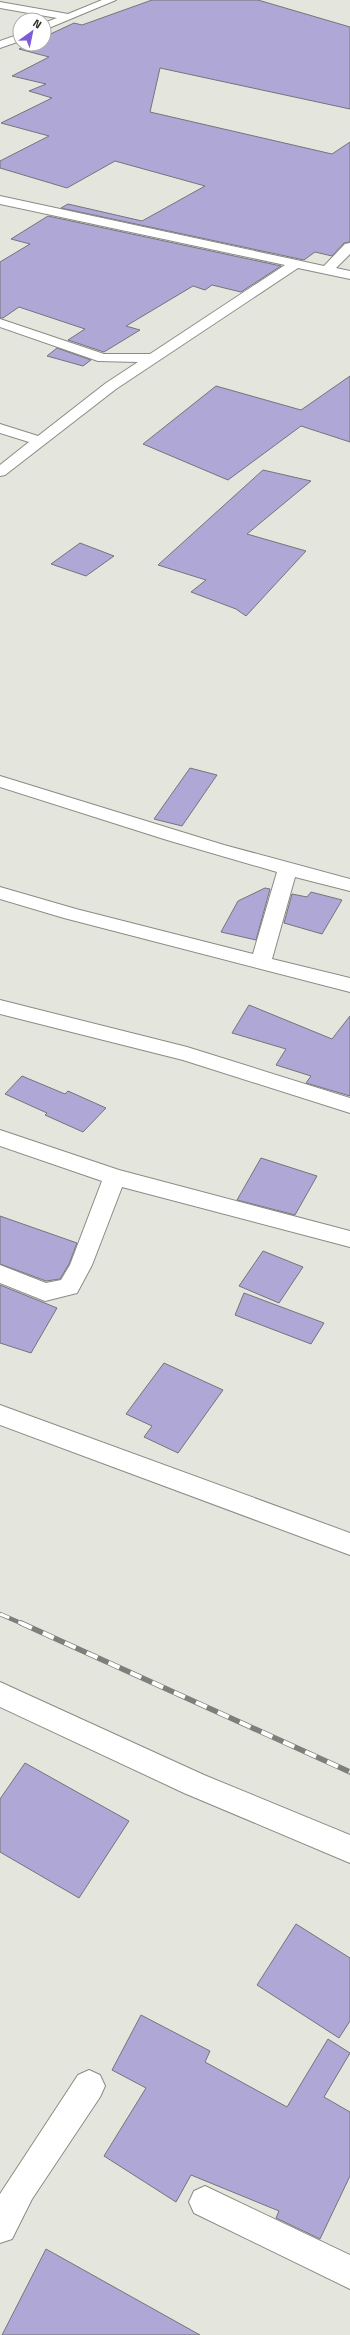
<svg xmlns="http://www.w3.org/2000/svg" width="350" height="2335" font-family="'Titillium Web',sans-serif">
<style>
.building{fill:#afa7d5;stroke:#74747b}
.lines{fill:none;stroke-linecap:round;stroke-linejoin:round}
.minor-casing{stroke:#898c84;stroke-width:2}
.minor{fill:#fff;fill-rule:evenodd}
.rail-far1-casing{stroke:#7e7f7a;stroke-width:4.5}
.rail-casing{stroke:#7e7f7a;stroke-width:5.5}
.rail-far1{stroke:#fff;stroke-width:3;stroke-dasharray:10;stroke-linecap:butt}
.rail{stroke:#fff;stroke-width:4;stroke-dasharray:12;stroke-linecap:butt}
</style>
<rect width="100%" height="100%" fill="#e4e6de"/>
<path class="building" d="M 152,0 L 258,0 L 350,27 L 350,109 L 160,68 L 150,112 L 332,154 L 350,142 L 350,242 L 344,243 L 332,256 L 315,252 L 304,260 L 61,208 L 68,204 L 142,221 L 205,186 L 115,161 L 67,188 L 0,168 L 0,161 L 49,136 L 1,123 L 52,98 L 29,91 L 46,84 L 12,76 L 49,57 L 19,49 L 30,44 L 44,44 L 44,37 L 74,23 L 82,25 Z
M 48,216 L 281,266 L 241,292 L 212,285 L 205,290 L 193,286 L 126,326 L 140,330 L 104,352 L 68,340 L 85,329 L 19,307 L 3,318 L 0,318 L 0,262 L 30,244 L 11,239 Z
M 57,348 L 91,360 L 83,366 L 47,356 Z
M 350,376 L 350,442 L 301,426 L 228,480 L 143,444 L 216,386 L 301,410 Z
M 263,470 L 311,481 L 247,534 L 306,551 L 246,616 L 236,609 L 191,592 L 206,580 L 158,565 Z
M 80,543 L 114,556 L 86,576 L 51,564 Z
M 190,768 L 217,775 L 182,826 L 154,819 Z
M 265,888 L 270,889 L 256,940 L 221,932 L 238,901 Z
M 311,892 L 342,900 L 322,934 L 284,923 L 292,894 L 307,897 Z
M 249,1005 L 332,1039 L 350,1016 L 350,1096 L 306,1083 L 311,1076 L 276,1065 L 286,1049 L 232,1033 Z
M 22,1076 L 65,1094 L 68,1091 L 106,1108 L 83,1132 L 45,1115 L 47,1113 L 5,1094 Z
M 261,1158 L 317,1176 L 295,1215 L 237,1200 Z
M 0,1216 L 77,1243 L 69,1264 L 60,1279 L 46,1281 L 0,1264 Z
M 263,1251 L 303,1267 L 279,1303 L 239,1286 Z
M 0,1285 L 57,1308 L 31,1353 L 0,1343 Z
M 244,1293 L 324,1323 L 311,1344 L 235,1315 Z
M 164,1363 L 223,1390 L 178,1453 L 144,1437 L 152,1426 L 126,1414 Z
M 25,1763 L 129,1821 L 79,1898 L 0,1852 L 0,1799 Z
M 296,1924 L 350,1958 L 350,2021 L 339,2038 L 257,1985 Z
M 141,2015 L 210,2051 L 205,2062 L 287,2107 L 328,2039 L 350,2053 L 324,2097 L 350,2112 L 350,2176 L 320,2239 L 276,2218 L 279,2211 L 191,2175 L 176,2202 L 104,2156 L 146,2088 L 112,2070 Z
M 46,2249 L 200,2335 L 2,2335 Z"/>
<g class="lines">
<defs>
<path id="minor" d="M 102,0 L 116,0 L 44,30 L 44,23 L 57,18 L 0,8 L 0,2 L 68,14 Z
M 20,34 L 20,41 L 0,48 L 0,41 Z
M 0,196 L 324,266 L 345,244 L 350,243 L 350,254 L 336,268 L 350,271 L 350,279 L 298,268 L 116,389 L 5,475 L 0,476 L 0,465 L 29,442 L 0,433 L 0,424 L 38,436 L 106,383 L 138,362 L 98,361 L 0,327 L 0,319 L 104,354 L 150,354 L 285,265 L 0,204 Z
M 0,776 L 224,845 L 350,879 L 350,891 L 295,877 L 272,959 L 350,978 L 350,992 L 64,918 L 0,899 L 0,887 L 76,909 L 253,954 L 277,872 L 167,840 L 0,787 Z
M 0,1000 L 187,1047 L 350,1098 L 350,1113 L 183,1060 L 0,1014 Z
M 0,1130 L 119,1170 L 350,1231 L 350,1247 L 122,1187 L 92,1265 L 77,1293 L 45,1301 L 0,1283 L 0,1265 L 46,1283 L 61,1280 L 70,1265 L 102,1181 L 0,1146 Z
M 0,1405 L 350,1533 L 350,1555 L 0,1425 Z
M 0,1682 L 204,1775 L 350,1835 L 350,1863 L 184,1793 L 0,1707 Z
M 89,2070 L 100,2075 L 105,2086 L 100,2097 L 32,2199 L 12,2239 L 0,2243 L 0,2194 L 78,2075 Z
M 205,2186 L 350,2255 L 350,2289 L 194,2213 L 189,2202 L 194,2191 Z"/>
</defs>
<use href="#minor" class="minor-casing"/>
<use href="#minor" class="minor"/>
<defs>
<path id="rail-far1" d="M 0,1614 L 23,1624"/>
<path id="rail" d="M 21,1623 L 350,1772"/>
</defs>
<use href="#rail-far1" class="rail-far1-casing"/>
<use href="#rail" class="rail-casing"/>
<use href="#rail-far1" class="rail-far1"/>
<use href="#rail" class="rail"/>
</g>
<g transform="translate(32 32) rotate(33)"><circle r="19" fill="#ffffff" stroke="#ababaa"/>
<path d="M0-3L7 15L0 10L-7 15Z" fill="#7e5dd7"/>
<text y="-6" font-size="11" font-weight="bold" text-anchor="middle" fill="#2d2e2b">N</text>
</g>
</svg>
